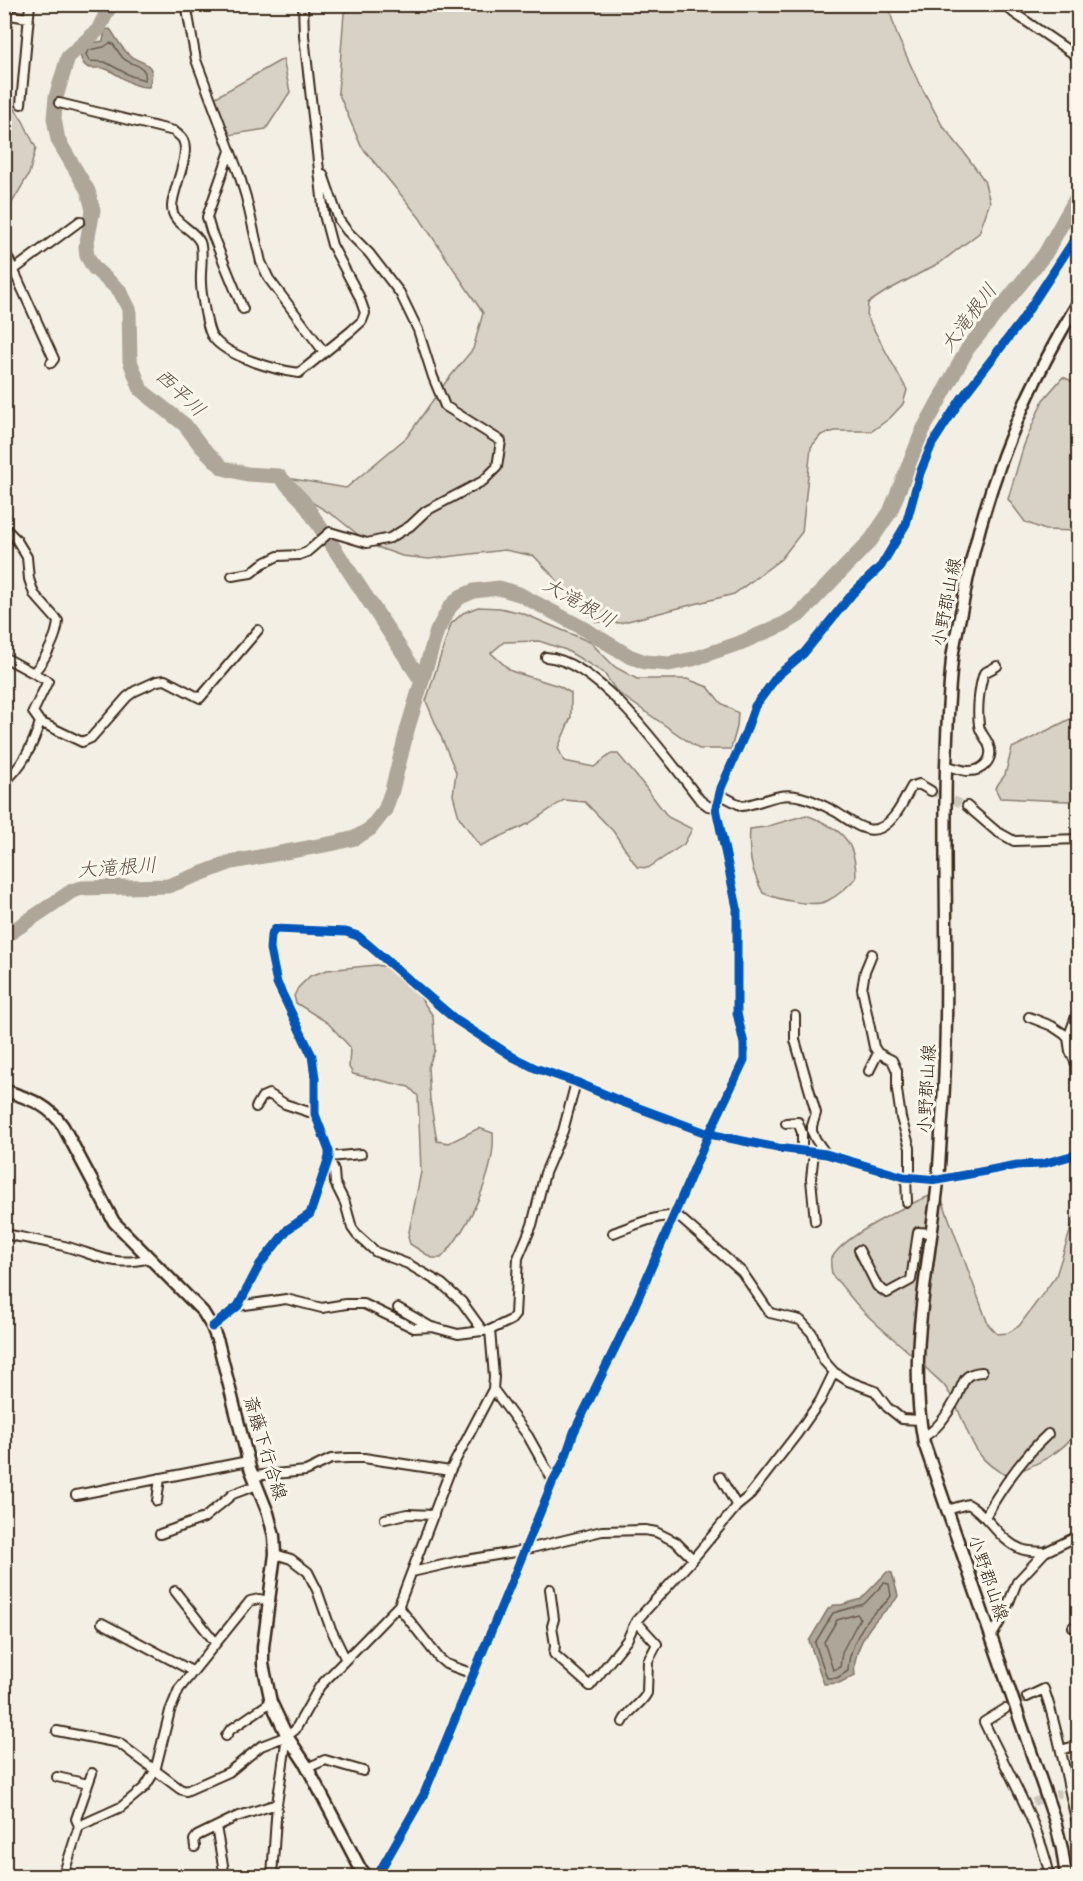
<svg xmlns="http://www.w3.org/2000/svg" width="1083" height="1881" font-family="'Balsamiq Sans','Klee One',sans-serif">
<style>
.green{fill:#d8d1c6;stroke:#8a7e72;stroke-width:1.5}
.water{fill:#afa69a;stroke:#817468;stroke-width:1.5}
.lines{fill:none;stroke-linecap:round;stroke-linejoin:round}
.shore{stroke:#695c50;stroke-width:1.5}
.river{stroke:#afa69a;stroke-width:15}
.minor-tunnel{stroke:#cec8bc;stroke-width:8;stroke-dasharray:8 4;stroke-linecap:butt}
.minor-casing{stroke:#3b2a1e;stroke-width:12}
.major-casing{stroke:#3b2a1e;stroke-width:15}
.minor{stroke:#fbf7ec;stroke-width:8}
.major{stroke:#fbf7ec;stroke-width:10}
.cycleway-casing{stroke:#fbf7ec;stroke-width:13}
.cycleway{stroke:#0057b8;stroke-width:9}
.labels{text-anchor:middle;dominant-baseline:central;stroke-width:6;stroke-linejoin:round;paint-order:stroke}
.street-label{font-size:18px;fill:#3b2a1e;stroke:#fbf7ec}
.water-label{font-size:20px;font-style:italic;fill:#645549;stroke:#fbf7ec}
</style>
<rect width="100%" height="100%" fill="#f3efe4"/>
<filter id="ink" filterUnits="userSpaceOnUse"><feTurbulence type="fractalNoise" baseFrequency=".0167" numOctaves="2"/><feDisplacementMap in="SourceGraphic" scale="12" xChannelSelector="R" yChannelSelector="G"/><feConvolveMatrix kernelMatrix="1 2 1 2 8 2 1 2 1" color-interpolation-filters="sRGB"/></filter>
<g filter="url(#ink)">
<path class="green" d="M 353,5 L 888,5 L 897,35 L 916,77 L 942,125 L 963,151 L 984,180 L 990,202 L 979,233 L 941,262 L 885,292 L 868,303 L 867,317 L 907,390 L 903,404 L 890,418 L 872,431 L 835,431 L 821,435 L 811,447 L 802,532 L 781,559 L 734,594 L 620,623 L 596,622 L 534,556 L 505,550 L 429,559 L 402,556 L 371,545 L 336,517 L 287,487 L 288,478 L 346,488 L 407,437 L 445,383 L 473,349 L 483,313 L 419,217 L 361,146 L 338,92 L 344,13 Z
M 283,59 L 290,92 L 266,129 L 229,135 L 214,98 Z
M 4,92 L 23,121 L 36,148 L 29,174 L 12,203 L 5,202 Z
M 1063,377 L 1078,384 L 1078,531 L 1045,530 L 1025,522 L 1008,499 L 1024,445 L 1043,400 Z
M 478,607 L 500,608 L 522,613 L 590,642 L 615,667 L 637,679 L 687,679 L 708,687 L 721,703 L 738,713 L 737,727 L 731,749 L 699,749 L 617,692 L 604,673 L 566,650 L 539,641 L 504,642 L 491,653 L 511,671 L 559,686 L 571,693 L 571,717 L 558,748 L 564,761 L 594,767 L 611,754 L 618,754 L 643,784 L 668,817 L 692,829 L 684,844 L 648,868 L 637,867 L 613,831 L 585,802 L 564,800 L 528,824 L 480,846 L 459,817 L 453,795 L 456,772 L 426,701 L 451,624 L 463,613 Z
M 1078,715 L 1078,799 L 1068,801 L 1000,798 L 995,788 L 1005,775 L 1012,748 Z
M 806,815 C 840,828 856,839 856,878 C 847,887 838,896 827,901 C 813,908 777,899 763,893 C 751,869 748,855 750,829 L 765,827 Z
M 376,965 L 388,967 L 399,979 L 418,994 L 433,1016 L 435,1050 L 428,1067 L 430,1100 L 437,1141 L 449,1143 L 479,1128 L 493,1133 C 496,1172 468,1230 441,1258 L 432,1258 L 410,1244 L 408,1237 L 421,1172 L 418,1096 L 409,1087 L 353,1074 L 349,1067 L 350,1047 L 328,1023 L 296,1003 L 294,996 L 298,988 L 310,976 L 327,970 Z
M 932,1195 L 941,1197 L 988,1324 L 997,1334 L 1008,1333 L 1019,1326 L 1056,1276 L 1078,1206 L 1078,1430 C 1062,1454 1035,1465 1008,1476 C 965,1457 970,1422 946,1388 C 942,1382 935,1377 930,1372 C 909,1350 883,1332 862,1310 C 851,1299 843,1286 832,1275 C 832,1271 830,1264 831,1261 C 836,1239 911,1203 932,1195 Z"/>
<path class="water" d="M 110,29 C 116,37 120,46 127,53 C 139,66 159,58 149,87 C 132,88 121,75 106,69 C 100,66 92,70 87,67 C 81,63 80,56 80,50 L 86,44 L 103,41 L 105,30 Z
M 887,1572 L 892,1573 L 898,1596 C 892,1607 882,1612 875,1621 C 863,1635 852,1658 855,1675 L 839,1683 L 824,1684 L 809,1641 L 828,1609 L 834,1605 L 841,1605 L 861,1599 Z"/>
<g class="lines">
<path class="shore" d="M 110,43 L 113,44 C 116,48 119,53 122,57 C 131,67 148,63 145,80 L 131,76 L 105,62 L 89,61 L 86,54 L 89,50 L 104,47 Z
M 884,1583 L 889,1584 L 891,1596 C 886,1604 878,1609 871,1616 C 859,1629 848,1654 848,1671 L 837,1678 L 827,1678 L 815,1643 L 833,1613 L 864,1604 Z
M 857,1614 L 860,1618 L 842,1652 L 840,1667 L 833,1670 L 824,1642 L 837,1620 Z"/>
<path class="river" d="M 111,4 L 98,30 L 68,57 L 56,97 L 54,118 L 58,140 L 88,191 L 93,210 L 86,247 L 87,256 L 94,268 L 120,291 L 129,309 L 130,361 L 141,390 L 185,425 L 201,446 L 223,468 L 247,474 L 279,476 L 303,501 L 421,680
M 4,937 L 72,891 L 82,888 L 168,886 L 232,862 L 335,843 L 355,838 L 370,829 L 385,810 L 392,790 L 408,727 L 437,631 L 450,607 L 460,597 L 474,591 L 499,588 L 519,594 L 581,627 L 629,656 L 645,662 L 669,664 L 693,659 L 740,643 L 784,624 L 799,615 L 871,540 L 890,512 L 923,430 L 968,348 L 1045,254 L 1078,195"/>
<path class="minor-tunnel" d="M 931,791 L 967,806
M 1005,1709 L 1027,1697
M 1033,1802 L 1061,1793"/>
<defs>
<path id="minor" d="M 186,4 L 196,60 L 239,174 L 246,197 L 261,262 L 269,279 L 324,352
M 1004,4 L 1014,13 L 1078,57
M 4,14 L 28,18
M 59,103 L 174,131 C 177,134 181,136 183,140 C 191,155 172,190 172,207 C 172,224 193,228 200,242 C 204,252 200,271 201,283 C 201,292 207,329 212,336 C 226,357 276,370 299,373 L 351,331 L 362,321 L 365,313 L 359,296 L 332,245 L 324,215 L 304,36 L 303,4
M 21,104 L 30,4
M 230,151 L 207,217 L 211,231 L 243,309
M 4,249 L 54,359 L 51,363
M 15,269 L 80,221
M 4,527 L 16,539 L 27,557 L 29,579 L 34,594 L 58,621 C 57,637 45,660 34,672
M 232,576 L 251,573 L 262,564 L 278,556 L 299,555 L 307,552 L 330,532 L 367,543 L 390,538 L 410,526 L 426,511 L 483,481 L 497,467 L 501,441 L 445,406 L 433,377 L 418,330 L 400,293 L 369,253 L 347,231 L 339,220 L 323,174
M 4,657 L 48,681 L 33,712 L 40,722 L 82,742 L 91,738 L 127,697 L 135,691 L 157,681 L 165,680 L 200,698 L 258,630
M 546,657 C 600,661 668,759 700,800 L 708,806 L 716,808
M 946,766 C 953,767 962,771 969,771 C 983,771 994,759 989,746 C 987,738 980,734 979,725 C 977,710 979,687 984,673 L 997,666
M 4,782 C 22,768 34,743 40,722
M 719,794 L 742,806 C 763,803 778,791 801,797 C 813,800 825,806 836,812 C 858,826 875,842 895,815 C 902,806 906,796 912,786 L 919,784 L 931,791
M 967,806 L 996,831 L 1014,841 L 1078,839
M 872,954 L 865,971 L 862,989 L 874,1047 L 878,1053 L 892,1060 L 897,1071 L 897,1090 L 901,1118 L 910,1148 L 910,1177
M 795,1016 L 795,1040 L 816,1113 L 812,1126 L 812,1132 L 816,1140 L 826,1154
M 1029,1017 L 1052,1026 L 1064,1034 L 1068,1038 L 1070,1051 L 1078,1068
M 1068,1038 L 1078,1011
M 869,1071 L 878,1053
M 256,1107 L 262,1097 L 269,1094 L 285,1104 L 315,1114
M 786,1123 L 798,1122 L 802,1133 L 802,1151
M 814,1152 L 811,1179 L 815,1221
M 361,1154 L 329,1157 L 334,1171 L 335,1183 L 345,1203 L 352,1228 L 357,1235 L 376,1252 L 408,1264 L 442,1284 L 462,1302 L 483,1331
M 906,1177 L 907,1202
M 613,1233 C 630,1227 662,1212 679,1217 L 742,1272 L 770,1313 L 800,1320 L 812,1333 L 824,1361 L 834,1372 L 848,1381 L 875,1391 L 887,1407 L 902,1419 L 920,1420
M 4,1234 C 24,1238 44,1241 64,1246 C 98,1255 113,1268 150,1258
M 859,1250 L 877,1286 L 887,1293 L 911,1280 L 918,1232 L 931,1233
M 238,1306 L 286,1299 L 322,1308 L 346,1304 L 364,1304 L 414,1328 L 432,1327 L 458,1334 L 490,1330 L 511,1320 L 515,1315 L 518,1258 L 532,1225 L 545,1173 L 563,1131 L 576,1082
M 398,1308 L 431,1327
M 212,1327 L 238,1306 L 260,1264 L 288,1229 L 310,1214 L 329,1157 L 329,1151 L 315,1114 L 315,1078 L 312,1056 L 277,983 L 270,949 L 271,935 L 275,929 L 346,932 L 358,936 L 456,1020 L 513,1057 L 535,1068 L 576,1082 L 620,1101 L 709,1134 L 778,1148 L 826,1154 L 904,1177 L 938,1180 L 1017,1165 L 1042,1164 L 1078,1154
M 493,1389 L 528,1436 L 553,1481
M 923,1437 C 938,1430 949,1412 957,1397 C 964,1383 962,1373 982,1372
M 253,1476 L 306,1471 L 331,1459 L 348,1458 L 364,1458 L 450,1471
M 720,1477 L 737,1506
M 76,1495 L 248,1461
M 157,1501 L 160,1478
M 947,1510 L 968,1504 C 989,1515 999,1541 1021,1549 C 1028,1552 1037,1551 1045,1552
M 985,1517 C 1002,1487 1023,1457 1048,1434
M 385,1519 L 407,1514 L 434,1515
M 160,1534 L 204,1518 L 233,1494 L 257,1485
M 275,1554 L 291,1559 L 308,1572 L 317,1590 L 330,1627 L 345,1658
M 412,1572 L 460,1561 L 515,1552 L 602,1531 L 645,1530 L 656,1532 L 676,1542 L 693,1559
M 550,1589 L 554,1619 L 552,1626 L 555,1645 L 554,1654 L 590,1686 L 627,1640 L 636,1621 L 693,1559 L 737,1506 L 748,1497 L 797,1434 L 820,1401 L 834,1372
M 175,1591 L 215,1642
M 398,1606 L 439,1658 L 446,1664 L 473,1674
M 102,1623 L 192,1671
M 1073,1627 L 1078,1626 L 1078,1627
M 991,1637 L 1003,1617 L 1017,1582 L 1045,1552 L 1078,1536
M 1027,1697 L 1044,1689 C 1060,1734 1066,1781 1078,1827
M 1005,1709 L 984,1722 C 1008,1773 1038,1821 1050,1876
M 623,1722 C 628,1710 641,1705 647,1693 L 648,1661 L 657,1644 L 636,1621
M 57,1731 L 119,1743 L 180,1789 L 186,1791 L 229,1772 L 261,1746 L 287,1736 L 295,1730 L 320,1686 L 399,1605 L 450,1471 L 493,1389 L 494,1377 L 490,1330
M 226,1736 L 230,1730 L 271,1702
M 1061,1750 L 1078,1745
M 307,1768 L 325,1760 L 363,1771
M 57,1777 L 88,1784
M 79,1826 L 76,1819 L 92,1773
M 216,1827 L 225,1876
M 195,1847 L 194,1840 L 197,1836 L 236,1817 L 277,1804
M 63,1876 L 79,1826 L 121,1807 L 145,1787 L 155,1771 L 170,1711 L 179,1689 L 250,1601 L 259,1599 L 268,1601
M 272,1876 L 277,1804 L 287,1736
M 377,1876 L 424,1794 L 553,1481 L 564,1461 L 574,1432 L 629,1319 L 709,1134 L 744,1060 L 744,1044 L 737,1013 L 737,908 L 716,808 L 721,788 L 745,734 L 755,706 L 778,675 L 804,653 L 853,593 L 881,566 L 906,524 L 920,473 L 932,444 L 961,399 L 1022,320 L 1078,234"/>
<path id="major" d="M 4,1090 C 29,1099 47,1103 63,1126 L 114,1222 L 203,1312 L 212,1327 L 218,1342 L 250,1468 L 268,1513 L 274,1536 L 275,1554 L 263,1647 L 263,1664 L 271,1702 L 287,1736 L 305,1763 L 360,1868 L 367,1876
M 1066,1876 L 1062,1849 L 1055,1821 L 924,1443 C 907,1355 929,1268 938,1181 C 940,1156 941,1130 943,1105 C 952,956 938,807 952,659 C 954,642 959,624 962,607 C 981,499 1021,396 1078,303"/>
</defs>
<use href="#minor" class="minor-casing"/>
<use href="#major" class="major-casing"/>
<use href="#minor" class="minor"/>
<use href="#major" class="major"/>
<defs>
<path id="cycleway" d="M 212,1327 L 238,1306 L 260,1264 L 288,1229 L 310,1214 L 329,1157 L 329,1151 L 315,1114 L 315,1078 L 312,1056 L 277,983 L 270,949 L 271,935 L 275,929 L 346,932 L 358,936 L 456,1020 L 513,1057 L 535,1068 L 576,1082 L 620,1101 L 709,1134 L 778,1148 L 826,1154 L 904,1177 L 938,1180 L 1017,1165 L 1042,1164 L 1078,1154
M 377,1876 L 424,1794 L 553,1481 L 564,1461 L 574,1432 L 629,1319 L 709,1134 L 744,1060 L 744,1044 L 737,1013 L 737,908 L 716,808 L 721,788 L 745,734 L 755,706 L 778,675 L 804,653 L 853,593 L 881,566 L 906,524 L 920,473 L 932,444 L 961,399 L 1022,320 L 1078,234"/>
</defs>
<use href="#cycleway" class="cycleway-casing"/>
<use href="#cycleway" class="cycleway"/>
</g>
</g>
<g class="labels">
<g class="street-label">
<text transform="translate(947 602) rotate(-79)">小野郡山線</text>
<text transform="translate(927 1089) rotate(-87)">小野郡山線</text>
<text transform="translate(265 1448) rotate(73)">斎藤下行合線</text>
<text transform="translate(988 1578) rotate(71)">小野郡山線</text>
</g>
<g class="water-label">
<text transform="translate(969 318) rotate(-53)">大滝根川</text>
<text transform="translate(180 393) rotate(43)">西平川</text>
<text transform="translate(579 603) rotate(30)">大滝根川</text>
<text transform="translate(117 868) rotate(-4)">大滝根川</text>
</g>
</g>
<rect width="1083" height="1881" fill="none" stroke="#fbf7ec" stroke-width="24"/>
<rect x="12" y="12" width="1059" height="1857" fill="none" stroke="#3b2a1e" stroke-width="2" filter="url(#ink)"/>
</svg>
